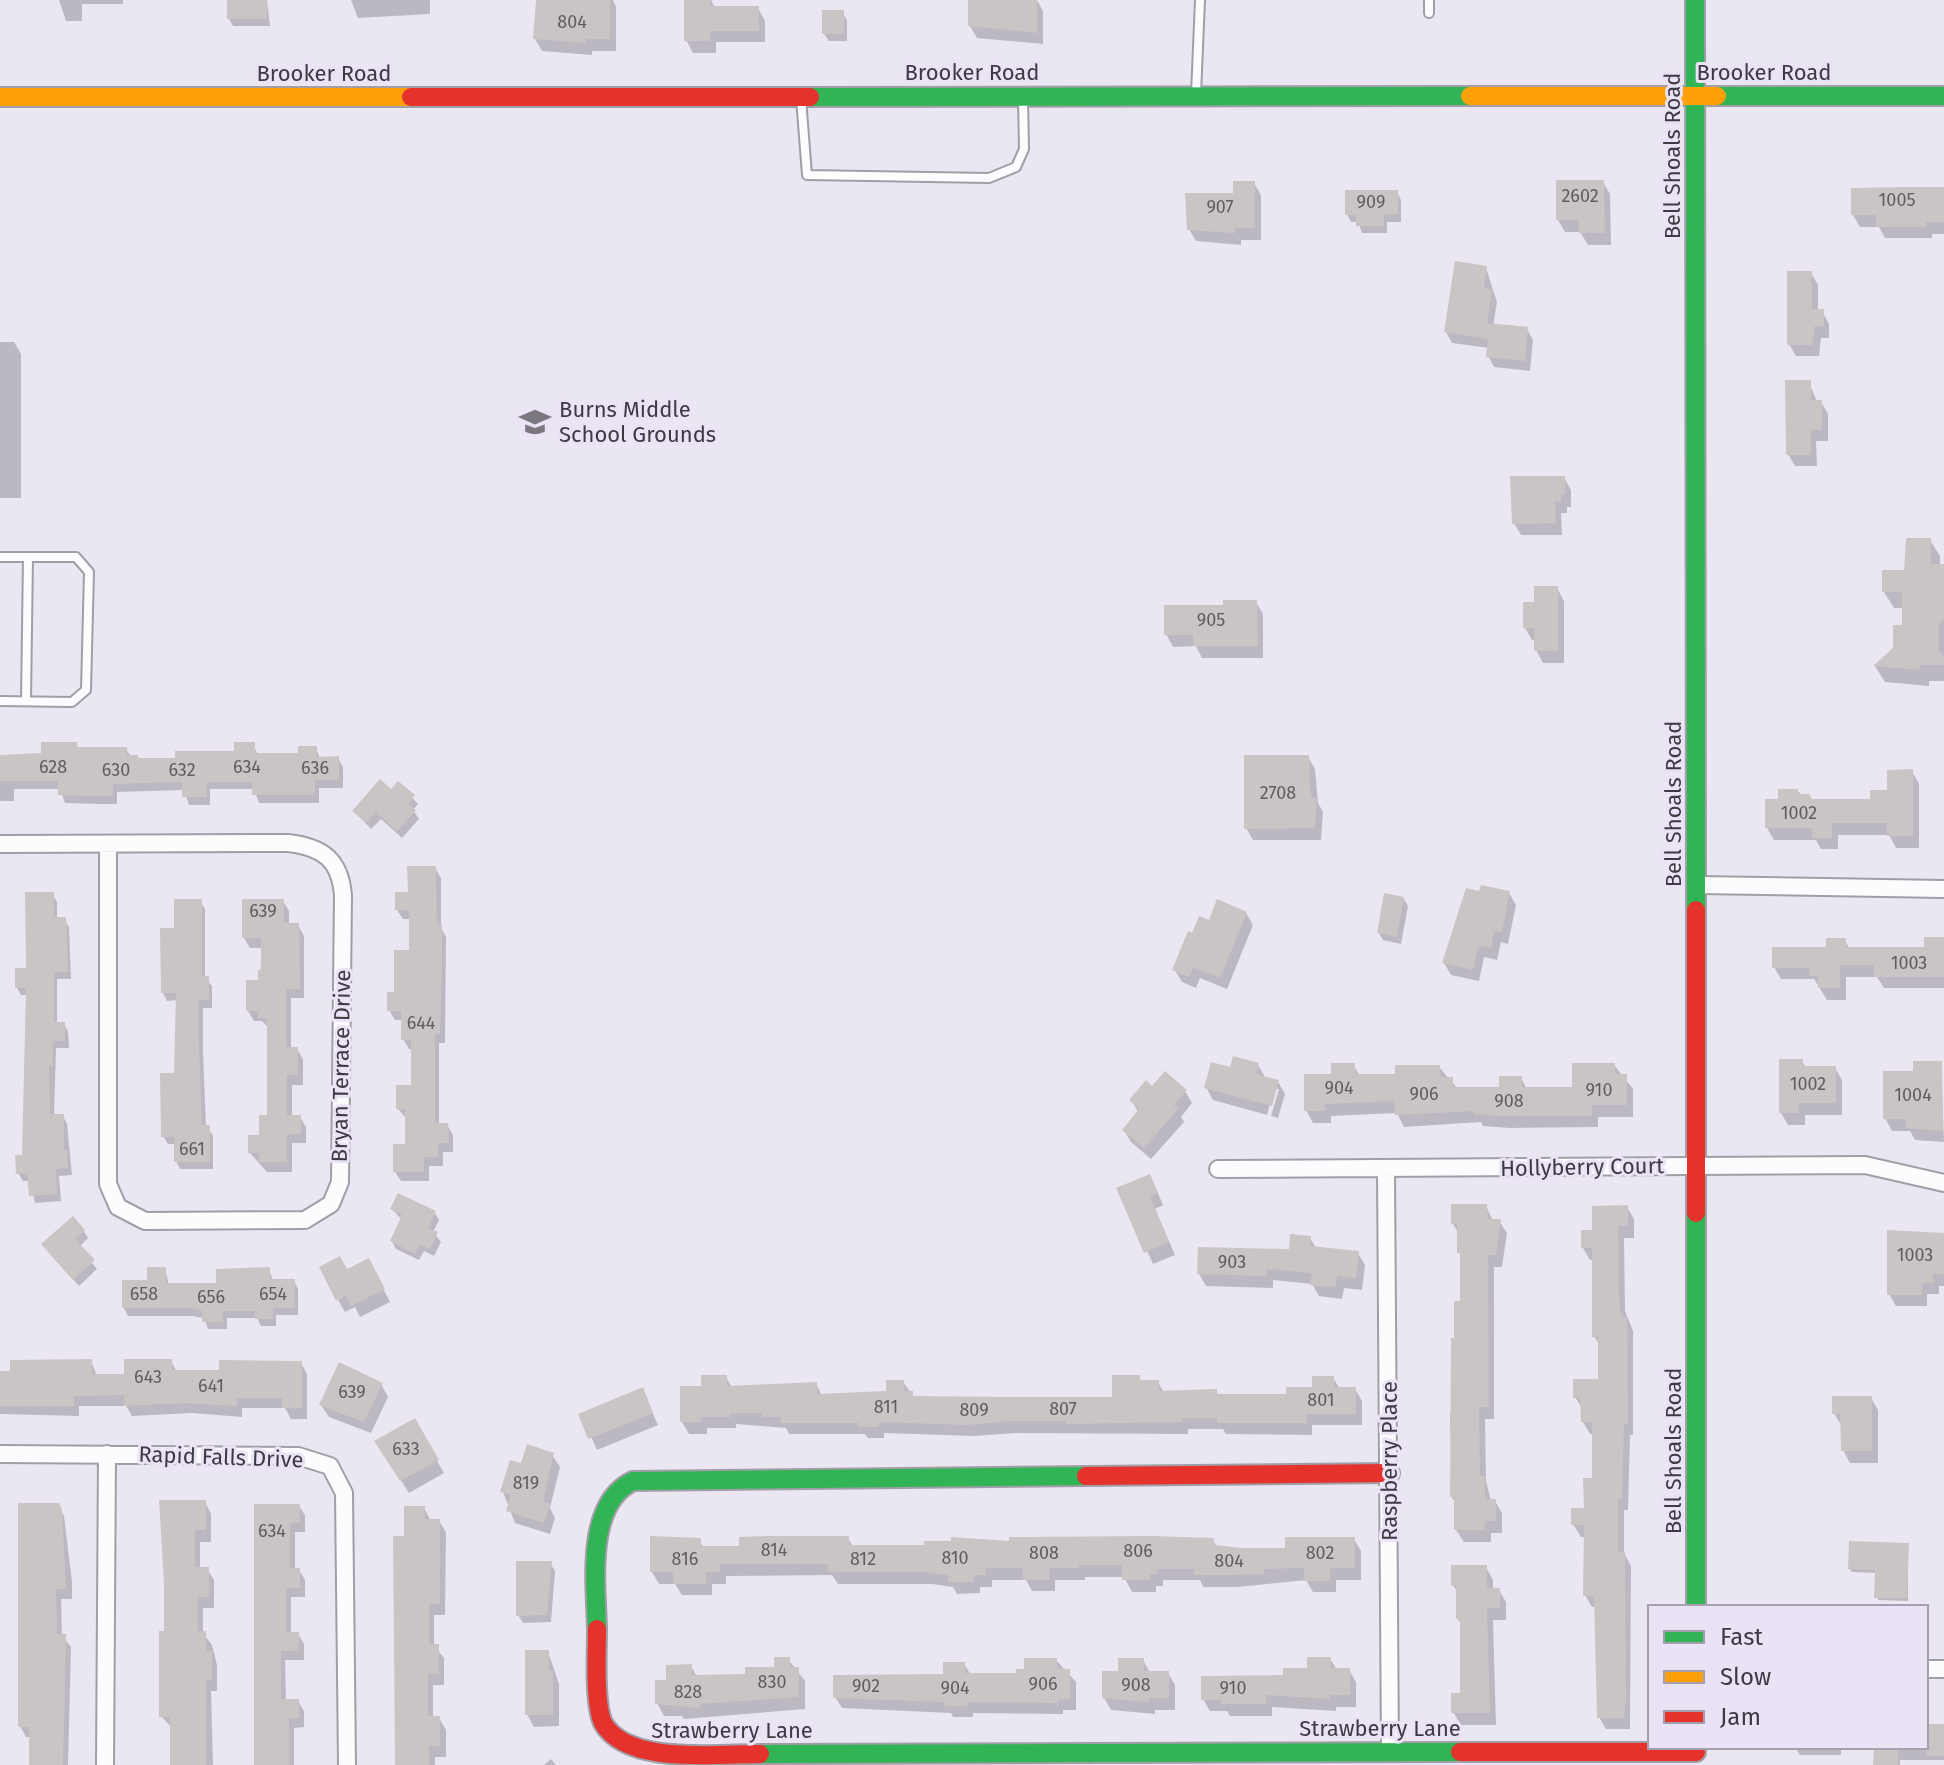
<svg xmlns="http://www.w3.org/2000/svg" width="1944" height="1765" font-family="'Fira Sans',sans-serif">
<style>
.shadow{fill:#0003}
.building{fill:#cbc4c5}
.lines{fill:none;stroke-linecap:round;stroke-linejoin:round}
.lane-casing{stroke:#a19ea6;stroke-width:12}
.street-casing{stroke:#a19ea6;stroke-width:20}
.fast-casing{stroke:#a19ea6;stroke-width:22}
.slow-casing{stroke:#a19ea6;stroke-width:22}
.jam-casing{stroke:#a19ea6;stroke-width:22}
.lane{stroke:#fcfbfd;stroke-width:8}
.street{stroke:#fcfbfd;stroke-width:16}
.fast{stroke:#30b455;stroke-width:18}
.slow{stroke:#ff9f0a;stroke-width:18}
.jam{stroke:#e5322d;stroke-width:18}
.labels{text-anchor:middle;dominant-baseline:central;stroke-width:6;stroke-linejoin:round;paint-order:stroke}
.number-label{font-size:18px;fill:#605c62}
.street-label{font-size:22px;fill:#3d3a41;stroke:#eae3f6}
.poi-label{font-size:22px;fill:#3d3a41;stroke:#eae3f6;text-anchor:start}
</style>
<rect width="100%" height="100%" fill="#ebe7f2"/>
<path class="shadow" d="M 59,0 L 123,0 L 123,4 L 82,4 L 82,21 L 66,21 Z
M 229,0 L 267,0 L 270,26 L 233,26 L 229,19 Z
M 351,0 L 430,0 L 430,14 L 358,18 Z
M 537,0 L 613,0 L 616,7 L 616,51 L 592,51 L 592,55 L 542,51 L 535,39 Z
M 686,0 L 711,0 L 715,8 L 758,8 L 765,21 L 765,42 L 716,42 L 716,53 L 693,53 L 686,40 Z
M 970,0 L 1037,0 L 1043,11 L 1043,44 L 977,38 L 970,26 Z
M 842,12 L 847,20 L 847,41 L 829,41 L 824,34 Z
M 1603,182 L 1610,194 L 1611,245 L 1588,245 L 1580,232 L 1565,232 L 1558,220 Z
M 1254,183 L 1261,195 L 1261,240 L 1241,240 L 1241,245 L 1196,241 L 1189,229 Z
M 1944,189 L 1944,234 L 1932,234 L 1932,238 L 1885,238 L 1879,227 L 1860,227 L 1853,215 Z
M 1397,192 L 1401,200 L 1401,222 L 1387,222 L 1387,233 L 1362,233 L 1358,222 L 1351,222 L 1347,214 Z
M 1486,268 L 1497,302 L 1493,326 L 1527,329 L 1533,340 L 1530,371 L 1494,367 L 1488,356 L 1489,348 L 1452,343 L 1446,332 Z
M 1811,273 L 1818,285 L 1818,311 L 1822,311 L 1829,324 L 1829,338 L 1821,338 L 1819,356 L 1796,356 L 1789,344 Z
M 0,342 L 14,342 L 21,354 L 21,498 L 0,498 Z
M 1809,382 L 1817,402 L 1821,402 L 1828,414 L 1828,441 L 1816,441 L 1817,466 L 1795,466 L 1788,454 Z
M 1564,478 L 1571,490 L 1571,507 L 1567,507 L 1567,513 L 1561,513 L 1562,535 L 1521,535 L 1514,523 Z
M 1930,540 L 1940,556 L 1940,566 L 1944,566 L 1944,681 L 1929,681 L 1929,686 L 1885,682 L 1875,666 L 1895,648 L 1904,627 L 1904,608 L 1894,608 L 1884,592 L 1906,572 Z
M 1557,588 L 1564,601 L 1564,663 L 1543,663 L 1536,650 L 1536,640 L 1532,640 L 1525,628 L 1536,604 Z
M 1256,602 L 1263,614 L 1263,658 L 1202,658 L 1196,646 L 1173,647 L 1166,634 Z
M 76,744 L 79,749 L 126,749 L 131,757 L 139,760 L 177,760 L 236,753 L 253,744 L 258,755 L 300,755 L 316,748 L 320,759 L 338,758 L 343,767 L 343,788 L 319,788 L 319,803 L 259,803 L 254,789 L 210,789 L 210,805 L 189,805 L 184,790 L 117,792 L 117,804 L 100,804 L 65,803 L 60,789 L 14,789 L 14,801 L 0,801 L 0,757 L 30,757 Z
M 1308,757 L 1315,769 L 1318,803 L 1323,812 L 1321,840 L 1253,840 L 1246,828 Z
M 1912,771 L 1919,784 L 1919,848 L 1896,848 L 1889,835 L 1838,835 L 1838,849 L 1821,849 L 1816,840 L 1774,840 L 1767,828 L 1780,801 L 1797,791 L 1811,801 L 1872,801 L 1889,792 Z
M 399,783 L 418,804 L 413,810 L 419,819 L 402,838 L 381,819 L 371,829 L 354,811 L 391,792 Z
M 435,868 L 441,878 L 441,928 L 446,937 L 445,1043 L 439,1043 L 439,1125 L 447,1125 L 453,1135 L 453,1152 L 443,1152 L 443,1166 L 429,1166 L 429,1181 L 401,1181 L 395,1172 L 407,1146 L 407,1119 L 398,1109 L 413,1087 L 413,1049 L 409,1049 L 403,1039 L 403,1020 L 395,1020 L 389,1010 L 411,952 L 411,919 L 403,919 L 397,910 Z
M 1481,893 L 1509,893 L 1516,905 L 1508,944 L 1501,942 L 1497,960 L 1484,957 L 1479,981 L 1451,975 L 1444,963 Z
M 52,894 L 57,902 L 57,919 L 64,919 L 69,927 L 71,979 L 57,979 L 57,1024 L 64,1024 L 68,1032 L 69,1048 L 56,1048 L 54,1116 L 63,1116 L 67,1124 L 72,1175 L 59,1176 L 61,1201 L 35,1203 L 30,1181 L 23,1181 L 18,1173 L 24,1157 L 28,995 L 21,995 L 17,988 L 28,970 Z
M 1403,898 L 1408,906 L 1401,944 L 1383,940 L 1379,933 Z
M 200,901 L 205,909 L 205,978 L 212,986 L 212,1008 L 203,1008 L 203,1053 L 206,1127 L 213,1135 L 213,1169 L 180,1169 L 176,1161 L 176,1144 L 168,1144 L 163,1136 L 176,1075 L 178,1000 L 167,1001 L 163,993 L 176,930 Z
M 283,901 L 289,911 L 289,925 L 298,925 L 304,936 L 304,998 L 291,998 L 291,1049 L 297,1049 L 303,1059 L 303,1085 L 292,1085 L 292,1117 L 300,1117 L 306,1127 L 306,1143 L 292,1143 L 292,1172 L 267,1172 L 250,1153 L 269,1117 L 269,1028 L 262,1021 L 254,1021 L 248,1011 L 260,982 L 262,948 L 250,948 L 244,938 Z
M 1246,913 L 1253,925 L 1227,989 L 1200,978 L 1196,988 L 1182,982 L 1174,969 L 1194,935 L 1210,923 Z
M 1844,940 L 1850,949 L 1926,949 L 1944,942 L 1944,988 L 1884,988 L 1877,977 L 1846,977 L 1846,1000 L 1827,1000 L 1814,979 L 1781,979 L 1774,967 Z
M 1802,1061 L 1806,1068 L 1835,1068 L 1842,1080 L 1842,1115 L 1805,1115 L 1805,1125 L 1788,1125 L 1781,1113 Z
M 1941,1063 L 1944,1142 L 1915,1140 L 1910,1131 L 1892,1131 L 1885,1118 Z
M 1258,1065 L 1265,1077 L 1278,1082 L 1285,1094 L 1278,1118 L 1271,1116 L 1279,1089 L 1274,1089 L 1267,1115 L 1213,1100 L 1206,1087 L 1231,1069 Z
M 1353,1065 L 1360,1076 L 1397,1076 L 1439,1067 L 1458,1089 L 1501,1089 L 1521,1078 L 1527,1089 L 1574,1089 L 1614,1065 L 1633,1089 L 1633,1117 L 1598,1117 L 1598,1127 L 1510,1128 L 1483,1126 L 1481,1122 L 1404,1127 L 1397,1113 L 1331,1116 L 1331,1123 L 1313,1123 L 1306,1110 L 1333,1076 Z
M 1153,1088 L 1185,1091 L 1192,1103 L 1181,1117 L 1184,1122 L 1151,1159 L 1131,1142 L 1124,1130 L 1139,1113 L 1131,1100 Z
M 1119,1189 L 1156,1189 L 1163,1205 L 1155,1209 L 1175,1255 L 1153,1264 Z
M 1486,1206 L 1493,1221 L 1499,1221 L 1507,1233 L 1502,1267 L 1494,1267 L 1494,1419 L 1485,1419 L 1486,1481 L 1491,1501 L 1495,1501 L 1502,1513 L 1502,1533 L 1491,1533 L 1491,1542 L 1464,1542 L 1456,1530 L 1456,1505 L 1452,1497 L 1450,1413 L 1454,1413 L 1456,1340 L 1462,1303 L 1462,1258 L 1459,1234 L 1453,1224 Z
M 1627,1207 L 1634,1219 L 1634,1238 L 1624,1238 L 1625,1311 L 1633,1331 L 1633,1435 L 1630,1435 L 1628,1510 L 1624,1510 L 1624,1553 L 1631,1566 L 1630,1729 L 1606,1729 L 1599,1717 L 1596,1607 L 1592,1607 L 1585,1595 L 1585,1537 L 1581,1537 L 1573,1524 L 1586,1510 L 1594,1480 L 1594,1434 L 1590,1434 L 1583,1422 L 1583,1410 L 1575,1397 L 1600,1381 L 1600,1346 L 1594,1336 L 1594,1260 L 1590,1260 L 1583,1248 L 1594,1232 Z
M 392,1209 L 434,1212 L 439,1220 L 433,1232 L 441,1242 L 434,1256 L 424,1251 L 419,1260 L 396,1249 L 392,1241 L 402,1220 Z
M 84,1231 L 88,1238 L 79,1247 L 97,1269 L 79,1286 L 48,1252 Z
M 1944,1235 L 1944,1286 L 1939,1286 L 1939,1294 L 1927,1294 L 1927,1306 L 1896,1306 L 1889,1294 Z
M 1310,1238 L 1316,1248 L 1358,1253 L 1365,1265 L 1362,1290 L 1344,1288 L 1342,1299 L 1319,1296 L 1312,1284 L 1273,1280 L 1273,1288 L 1206,1286 L 1199,1274 L 1291,1252 Z
M 165,1269 L 169,1285 L 218,1285 L 269,1269 L 273,1281 L 294,1281 L 298,1289 L 298,1315 L 276,1315 L 276,1326 L 261,1326 L 257,1318 L 227,1318 L 227,1329 L 208,1329 L 204,1318 L 192,1316 L 128,1316 L 124,1308 Z
M 375,1273 L 390,1302 L 360,1317 L 355,1307 L 345,1312 L 338,1300 Z
M 91,1361 L 97,1376 L 126,1376 L 171,1361 L 177,1372 L 221,1372 L 301,1363 L 307,1374 L 307,1419 L 291,1419 L 285,1408 L 242,1408 L 242,1417 L 192,1413 L 132,1416 L 126,1406 L 79,1406 L 79,1416 L 0,1414 L 0,1373 Z
M 726,1377 L 732,1388 L 816,1384 L 822,1396 L 888,1393 L 903,1382 L 915,1398 L 1114,1399 L 1139,1377 L 1142,1382 L 1158,1382 L 1164,1393 L 1216,1391 L 1219,1396 L 1288,1396 L 1314,1389 L 1333,1378 L 1340,1389 L 1355,1389 L 1362,1401 L 1362,1425 L 1312,1425 L 1312,1435 L 1226,1434 L 1223,1429 L 1188,1429 L 1188,1434 L 1016,1433 L 974,1436 L 884,1433 L 884,1438 L 868,1438 L 865,1434 L 789,1434 L 786,1428 L 736,1424 L 736,1428 L 707,1428 L 707,1434 L 689,1434 L 682,1422 L 703,1388 Z
M 381,1384 L 388,1397 L 371,1433 L 329,1417 L 321,1405 Z
M 642,1390 L 658,1425 L 597,1450 L 581,1415 Z
M 1871,1398 L 1878,1410 L 1878,1463 L 1850,1463 L 1843,1450 L 1841,1425 L 1834,1413 Z
M 414,1421 L 444,1473 L 409,1493 L 384,1453 Z
M 552,1455 L 560,1467 L 550,1508 L 555,1518 L 550,1534 L 515,1523 L 503,1492 L 523,1466 Z
M 205,1502 L 211,1514 L 211,1542 L 200,1542 L 200,1569 L 207,1569 L 214,1580 L 214,1608 L 203,1608 L 203,1633 L 212,1645 L 217,1665 L 217,1691 L 211,1691 L 213,1765 L 163,1765 L 172,1765 L 172,1728 L 161,1716 L 166,1584 Z
M 58,1505 L 64,1516 L 72,1582 L 72,1599 L 61,1599 L 62,1636 L 71,1647 L 68,1765 L 31,1765 L 31,1737 L 26,1737 L 20,1726 Z
M 256,1506 L 299,1506 L 305,1515 L 305,1532 L 295,1532 L 295,1570 L 299,1570 L 305,1580 L 305,1597 L 291,1597 L 291,1634 L 298,1634 L 304,1644 L 304,1660 L 285,1660 L 286,1701 L 298,1701 L 304,1711 L 304,1727 L 294,1728 L 294,1765 L 256,1765 Z
M 424,1508 L 431,1521 L 439,1521 L 446,1532 L 445,1615 L 434,1615 L 434,1646 L 444,1658 L 444,1685 L 433,1685 L 433,1718 L 439,1718 L 446,1730 L 446,1757 L 435,1757 L 435,1765 L 397,1765 L 406,1538 Z
M 848,1538 L 853,1547 L 1213,1540 L 1217,1547 L 1287,1550 L 1354,1539 L 1361,1551 L 1361,1580 L 1336,1580 L 1336,1592 L 1313,1592 L 1306,1580 L 1237,1587 L 1203,1587 L 1200,1580 L 1163,1580 L 1163,1586 L 1156,1586 L 1156,1592 L 1132,1592 L 1124,1577 L 1085,1577 L 1085,1580 L 1055,1580 L 1055,1591 L 1032,1591 L 1026,1580 L 992,1580 L 992,1587 L 980,1587 L 980,1593 L 957,1594 L 953,1587 L 932,1584 L 838,1584 L 832,1575 L 726,1576 L 726,1584 L 712,1584 L 712,1595 L 682,1595 L 675,1584 L 659,1584 L 652,1572 L 699,1540 L 704,1548 L 741,1548 Z
M 1908,1545 L 1908,1601 L 1878,1600 L 1877,1573 L 1852,1572 L 1850,1569 Z
M 550,1563 L 555,1571 L 551,1622 L 523,1623 L 518,1615 Z
M 1486,1567 L 1493,1580 L 1493,1590 L 1499,1590 L 1506,1602 L 1506,1620 L 1493,1620 L 1496,1725 L 1461,1725 L 1453,1712 L 1462,1695 L 1462,1626 L 1458,1619 L 1458,1593 L 1453,1585 Z
M 548,1652 L 559,1684 L 559,1726 L 534,1727 L 527,1714 Z
M 788,1659 L 805,1681 L 805,1709 L 684,1719 L 682,1716 L 664,1716 L 657,1703 L 668,1682 L 691,1666 L 697,1677 L 747,1676 L 776,1669 Z
M 1330,1659 L 1337,1670 L 1349,1670 L 1356,1682 L 1356,1707 L 1336,1707 L 1336,1711 L 1272,1707 L 1272,1716 L 1230,1716 L 1227,1711 L 1210,1711 L 1203,1699 L 1309,1670 Z
M 1056,1660 L 1076,1682 L 1076,1710 L 1063,1710 L 1063,1714 L 973,1713 L 973,1717 L 953,1717 L 951,1713 L 842,1708 L 835,1697 L 945,1676 L 964,1664 L 971,1675 L 1018,1675 Z
M 1143,1660 L 1150,1673 L 1168,1673 L 1175,1685 L 1175,1710 L 1155,1710 L 1155,1714 L 1111,1710 L 1104,1698 L 1120,1673 Z
M 1944,1724 L 1944,1760 L 1900,1760 L 1900,1765 L 1875,1765 L 1876,1747 L 1926,1747 L 1926,1725 Z
M 1795,1747 L 1841,1747 L 1841,1755 L 1800,1755 Z
M 551,1759 L 556,1765 L 544,1765 Z"/>
<path class="building" d="M 227,0 L 267,0 L 267,19 L 227,19 Z
M 536,0 L 610,0 L 610,39 L 586,39 L 586,43 L 533,39 Z
M 684,0 L 710,0 L 710,6 L 759,6 L 759,31 L 710,31 L 710,41 L 684,41 Z
M 968,0 L 1037,0 L 1037,33 L 968,26 Z
M 822,10 L 844,10 L 844,34 L 822,34 Z
M 1556,180 L 1604,180 L 1605,233 L 1579,233 L 1579,220 L 1556,220 Z
M 1233,181 L 1255,181 L 1255,228 L 1235,228 L 1235,233 L 1187,230 L 1185,193 L 1233,193 Z
M 1908,187 L 1944,187 L 1944,222 L 1926,222 L 1926,227 L 1876,227 L 1876,215 L 1851,215 L 1851,188 Z
M 1345,190 L 1398,190 L 1398,214 L 1384,215 L 1384,226 L 1356,226 L 1356,215 L 1345,215 Z
M 1455,261 L 1487,266 L 1484,288 L 1492,290 L 1487,323 L 1528,327 L 1525,361 L 1486,357 L 1488,339 L 1444,332 Z
M 1787,271 L 1812,271 L 1812,309 L 1824,309 L 1824,326 L 1815,326 L 1812,345 L 1787,345 Z
M 1785,380 L 1811,380 L 1811,400 L 1822,400 L 1822,430 L 1811,430 L 1811,455 L 1786,455 Z
M 1510,476 L 1565,476 L 1565,495 L 1561,495 L 1561,501 L 1555,501 L 1556,523 L 1512,524 Z
M 1906,538 L 1931,538 L 1931,564 L 1944,564 L 1944,619 L 1939,624 L 1939,651 L 1944,656 L 1944,665 L 1920,665 L 1920,670 L 1873,666 L 1893,648 L 1893,625 L 1902,625 L 1902,592 L 1882,592 L 1882,570 L 1904,570 Z
M 1534,586 L 1558,586 L 1558,651 L 1534,651 L 1534,628 L 1523,628 L 1523,602 L 1534,602 Z
M 1223,600 L 1257,600 L 1258,646 L 1193,646 L 1193,635 L 1164,635 L 1164,605 L 1223,605 Z
M 41,742 L 77,742 L 77,747 L 127,747 L 127,755 L 138,755 L 138,758 L 175,758 L 175,751 L 234,751 L 234,742 L 255,742 L 255,753 L 298,753 L 298,746 L 317,746 L 317,757 L 339,756 L 339,780 L 315,780 L 315,795 L 252,795 L 252,782 L 207,782 L 207,797 L 182,797 L 182,782 L 113,784 L 113,796 L 95,796 L 58,795 L 58,781 L 0,781 L 0,755 L 41,753 Z
M 1244,755 L 1309,755 L 1310,788 L 1312,798 L 1317,798 L 1315,828 L 1244,829 Z
M 1913,769 L 1913,836 L 1887,836 L 1887,823 L 1832,823 L 1832,838 L 1812,838 L 1812,828 L 1765,828 L 1765,799 L 1778,799 L 1778,789 L 1798,789 L 1798,794 L 1809,794 L 1812,799 L 1870,799 L 1870,790 L 1887,790 L 1887,770 Z
M 380,779 L 391,789 L 398,781 L 415,795 L 408,804 L 416,810 L 397,831 L 376,812 L 366,823 L 352,811 Z
M 407,866 L 436,866 L 437,925 L 442,925 L 442,965 L 440,1034 L 435,1034 L 435,1123 L 448,1123 L 449,1143 L 438,1143 L 438,1157 L 424,1157 L 424,1172 L 393,1172 L 393,1144 L 405,1144 L 405,1109 L 396,1109 L 396,1085 L 411,1085 L 411,1040 L 401,1040 L 401,1011 L 387,1011 L 387,992 L 394,992 L 394,950 L 409,950 L 409,910 L 395,910 L 395,892 L 408,892 Z
M 1481,885 L 1510,891 L 1502,932 L 1494,931 L 1491,948 L 1478,946 L 1473,970 L 1442,963 L 1466,888 L 1479,891 Z
M 25,892 L 54,892 L 54,917 L 66,917 L 68,972 L 54,972 L 54,1022 L 65,1022 L 65,1041 L 53,1041 L 53,1066 L 49,1066 L 50,1114 L 64,1114 L 64,1150 L 67,1150 L 68,1168 L 56,1169 L 57,1194 L 29,1196 L 27,1173 L 16,1174 L 15,1155 L 22,1155 L 26,988 L 15,988 L 15,968 L 26,968 Z
M 1384,893 L 1404,897 L 1397,937 L 1377,933 Z
M 174,899 L 202,899 L 202,976 L 209,976 L 209,1000 L 199,1000 L 199,1044 L 202,1125 L 210,1125 L 210,1162 L 174,1162 L 174,1137 L 161,1137 L 160,1073 L 174,1073 L 176,993 L 161,993 L 160,928 L 174,928 Z
M 242,899 L 284,899 L 284,923 L 299,923 L 300,989 L 286,989 L 286,1047 L 298,1047 L 298,1075 L 287,1075 L 287,1115 L 301,1115 L 301,1134 L 287,1134 L 287,1162 L 259,1162 L 259,1153 L 248,1153 L 248,1135 L 259,1135 L 259,1115 L 267,1115 L 267,1018 L 258,1018 L 258,1011 L 246,1011 L 246,980 L 258,980 L 258,970 L 261,970 L 261,938 L 242,938 Z
M 1217,899 L 1247,912 L 1220,978 L 1193,967 L 1189,977 L 1172,970 L 1188,931 L 1192,933 L 1199,916 L 1209,920 Z
M 1924,937 L 1944,937 L 1944,977 L 1874,977 L 1874,965 L 1840,965 L 1840,988 L 1818,988 L 1818,976 L 1809,976 L 1809,968 L 1772,968 L 1772,947 L 1826,947 L 1826,938 L 1846,938 L 1846,947 L 1924,947 Z
M 1233,1056 L 1259,1063 L 1256,1074 L 1279,1080 L 1272,1106 L 1204,1088 L 1211,1062 L 1230,1067 Z
M 1779,1059 L 1803,1059 L 1803,1066 L 1836,1066 L 1836,1103 L 1799,1103 L 1799,1113 L 1779,1113 Z
M 1913,1061 L 1942,1061 L 1943,1131 L 1906,1128 L 1906,1119 L 1883,1119 L 1883,1071 L 1913,1071 Z
M 1331,1063 L 1355,1063 L 1355,1074 L 1395,1074 L 1395,1065 L 1440,1065 L 1440,1077 L 1453,1077 L 1453,1087 L 1499,1087 L 1499,1076 L 1522,1076 L 1522,1087 L 1572,1087 L 1572,1063 L 1615,1063 L 1615,1074 L 1627,1074 L 1627,1105 L 1592,1105 L 1592,1116 L 1502,1116 L 1474,1114 L 1474,1111 L 1395,1115 L 1395,1101 L 1325,1104 L 1325,1111 L 1304,1111 L 1304,1074 L 1331,1074 Z
M 1165,1071 L 1187,1090 L 1174,1105 L 1179,1108 L 1144,1148 L 1122,1130 L 1139,1109 L 1129,1100 L 1146,1080 L 1152,1086 Z
M 1150,1174 L 1158,1193 L 1150,1196 L 1169,1242 L 1144,1253 L 1116,1188 Z
M 398,1193 L 436,1211 L 428,1228 L 438,1232 L 430,1249 L 420,1245 L 415,1254 L 390,1241 L 402,1215 L 390,1209 Z
M 1451,1204 L 1487,1204 L 1488,1219 L 1501,1219 L 1496,1255 L 1488,1255 L 1489,1407 L 1479,1407 L 1480,1476 L 1485,1476 L 1485,1499 L 1496,1499 L 1496,1521 L 1485,1521 L 1485,1530 L 1454,1530 L 1454,1497 L 1450,1497 L 1451,1338 L 1454,1338 L 1454,1301 L 1460,1301 L 1460,1253 L 1457,1253 L 1457,1224 L 1451,1224 Z
M 1628,1205 L 1628,1226 L 1618,1226 L 1619,1297 L 1621,1317 L 1627,1317 L 1628,1424 L 1624,1424 L 1622,1499 L 1618,1499 L 1618,1552 L 1625,1552 L 1626,1697 L 1624,1718 L 1597,1718 L 1594,1596 L 1583,1596 L 1584,1525 L 1571,1525 L 1571,1508 L 1584,1508 L 1583,1478 L 1592,1478 L 1592,1422 L 1581,1422 L 1580,1398 L 1573,1398 L 1573,1379 L 1598,1379 L 1598,1337 L 1592,1337 L 1592,1248 L 1581,1248 L 1581,1230 L 1592,1230 L 1592,1206 Z
M 73,1216 L 85,1230 L 75,1239 L 95,1260 L 73,1280 L 41,1244 Z
M 1887,1230 L 1944,1233 L 1944,1274 L 1933,1274 L 1933,1283 L 1922,1283 L 1922,1295 L 1887,1295 Z
M 1290,1234 L 1311,1236 L 1310,1246 L 1359,1251 L 1356,1278 L 1337,1276 L 1336,1287 L 1310,1285 L 1312,1273 L 1267,1269 L 1267,1276 L 1197,1274 L 1198,1247 L 1289,1249 Z
M 340,1256 L 347,1269 L 369,1258 L 385,1289 L 351,1306 L 346,1296 L 336,1301 L 319,1267 Z
M 147,1267 L 166,1267 L 166,1283 L 216,1283 L 216,1269 L 270,1267 L 270,1279 L 295,1279 L 295,1308 L 273,1308 L 273,1319 L 255,1319 L 255,1311 L 223,1311 L 223,1322 L 202,1322 L 202,1311 L 187,1308 L 122,1308 L 122,1280 L 147,1280 Z
M 92,1359 L 92,1374 L 124,1374 L 124,1359 L 172,1359 L 172,1370 L 219,1370 L 219,1360 L 302,1361 L 302,1408 L 282,1408 L 282,1398 L 237,1398 L 237,1406 L 185,1403 L 124,1406 L 124,1395 L 74,1396 L 74,1406 L 0,1406 L 0,1371 L 10,1371 L 10,1360 Z
M 339,1362 L 383,1383 L 364,1422 L 319,1405 Z
M 701,1375 L 727,1375 L 727,1386 L 817,1382 L 817,1394 L 886,1391 L 886,1380 L 904,1380 L 904,1391 L 913,1391 L 913,1396 L 1008,1397 L 1112,1397 L 1112,1375 L 1140,1375 L 1140,1380 L 1159,1380 L 1159,1391 L 1217,1389 L 1217,1394 L 1286,1394 L 1286,1387 L 1312,1387 L 1312,1376 L 1334,1376 L 1334,1387 L 1356,1387 L 1356,1414 L 1306,1414 L 1307,1423 L 1217,1423 L 1217,1418 L 1182,1418 L 1182,1422 L 1066,1424 L 1066,1421 L 1008,1421 L 967,1425 L 879,1422 L 879,1427 L 859,1427 L 859,1423 L 781,1423 L 781,1417 L 762,1417 L 762,1413 L 731,1413 L 731,1417 L 701,1417 L 701,1422 L 680,1422 L 680,1386 L 701,1386 Z
M 643,1387 L 653,1413 L 588,1439 L 578,1414 Z
M 1832,1396 L 1872,1396 L 1872,1451 L 1841,1451 L 1840,1414 L 1832,1414 Z
M 415,1418 L 439,1460 L 400,1481 L 374,1441 Z
M 527,1444 L 554,1453 L 543,1501 L 550,1504 L 544,1523 L 506,1511 L 511,1495 L 500,1492 L 510,1460 L 521,1463 Z
M 159,1500 L 206,1500 L 206,1530 L 195,1530 L 195,1567 L 209,1567 L 209,1597 L 197,1597 L 198,1631 L 206,1631 L 206,1651 L 212,1651 L 212,1680 L 206,1680 L 206,1765 L 170,1765 L 170,1717 L 159,1717 L 159,1631 L 164,1631 L 164,1584 Z
M 18,1503 L 59,1503 L 62,1509 L 66,1589 L 56,1589 L 57,1634 L 66,1634 L 63,1765 L 29,1765 L 29,1727 L 18,1727 Z
M 254,1504 L 300,1504 L 300,1523 L 290,1523 L 290,1568 L 300,1568 L 300,1588 L 286,1588 L 286,1632 L 299,1632 L 299,1651 L 281,1651 L 281,1699 L 299,1699 L 299,1718 L 289,1718 L 289,1765 L 254,1765 Z
M 404,1506 L 425,1506 L 425,1519 L 440,1519 L 440,1604 L 429,1604 L 429,1644 L 439,1644 L 439,1674 L 428,1674 L 428,1716 L 440,1716 L 440,1746 L 429,1746 L 429,1765 L 395,1765 L 393,1536 L 404,1536 Z
M 650,1536 L 701,1538 L 701,1546 L 739,1546 L 739,1537 L 767,1536 L 849,1536 L 849,1545 L 924,1545 L 924,1541 L 951,1541 L 951,1537 L 1009,1541 L 1009,1537 L 1152,1536 L 1214,1538 L 1214,1545 L 1243,1548 L 1285,1548 L 1285,1537 L 1355,1537 L 1355,1568 L 1330,1568 L 1330,1581 L 1304,1581 L 1304,1568 L 1264,1569 L 1264,1574 L 1230,1575 L 1194,1575 L 1194,1569 L 1157,1569 L 1157,1574 L 1150,1574 L 1150,1580 L 1122,1580 L 1122,1565 L 1079,1565 L 1079,1568 L 1049,1568 L 1049,1580 L 1023,1580 L 1023,1568 L 986,1568 L 986,1575 L 974,1575 L 974,1582 L 948,1582 L 948,1575 L 924,1572 L 828,1572 L 828,1564 L 720,1564 L 720,1572 L 706,1572 L 706,1584 L 673,1584 L 673,1572 L 650,1572 Z
M 1849,1541 L 1909,1543 L 1907,1598 L 1874,1598 L 1875,1570 L 1848,1569 Z
M 516,1561 L 552,1561 L 547,1615 L 516,1616 Z
M 1451,1565 L 1487,1565 L 1487,1588 L 1500,1588 L 1500,1608 L 1487,1608 L 1490,1713 L 1451,1713 L 1451,1693 L 1460,1693 L 1460,1619 L 1456,1619 L 1456,1586 L 1451,1586 Z
M 525,1650 L 549,1650 L 549,1670 L 553,1670 L 553,1715 L 525,1715 Z
M 774,1657 L 790,1657 L 790,1667 L 799,1667 L 799,1697 L 700,1704 L 700,1708 L 655,1704 L 655,1680 L 666,1680 L 666,1665 L 692,1664 L 692,1675 L 745,1674 L 745,1667 L 774,1667 Z
M 1307,1657 L 1331,1657 L 1331,1668 L 1350,1668 L 1350,1695 L 1330,1695 L 1330,1699 L 1266,1695 L 1266,1704 L 1221,1704 L 1221,1700 L 1201,1700 L 1201,1676 L 1283,1675 L 1283,1668 L 1307,1668 Z
M 1024,1658 L 1057,1658 L 1057,1669 L 1070,1669 L 1070,1699 L 1058,1700 L 1058,1703 L 967,1702 L 967,1706 L 945,1706 L 945,1702 L 833,1698 L 833,1675 L 943,1674 L 943,1662 L 965,1662 L 965,1673 L 1016,1673 L 1016,1669 L 1024,1669 Z
M 1118,1658 L 1144,1658 L 1144,1671 L 1169,1671 L 1169,1698 L 1149,1698 L 1149,1702 L 1102,1698 L 1102,1671 L 1118,1671 Z
M 1926,1724 L 1944,1724 L 1944,1756 L 1926,1756 Z
M 1874,1747 L 1898,1747 L 1898,1765 L 1873,1765 Z"/>
<g class="lines">
<defs>
<path id="lane" d="M 1429,0 L 1429,13
M 1196,94 L 1200,0
M 801,98 L 807,175 L 989,178 L 1016,167 L 1024,149 L 1023,99
M 0,557 L 76,557 L 89,572 L 86,690 L 72,702 L 0,701
M 26,701 L 28,557"/>
<path id="street" d="M 0,844 L 288,843 C 323,847 340,860 343,895 L 340,1182 L 331,1204 L 305,1220 L 145,1221 L 118,1207 L 108,1184 L 108,844
M 1698,885 L 1944,889
M 1218,1169 L 1865,1165 L 1944,1183
M 1386,1171 L 1390,1752
M 0,1454 L 298,1456 L 330,1466 L 344,1493 L 347,1765
M 1926,1669 L 1944,1669
M 105,1765 L 107,1454"/>
<path id="fast" d="M 1695,0 L 1696,910
M 1717,96 L 1944,96
M 810,97 L 1470,96
M 1696,1213 L 1696,1607
M 597,1629 C 596,1584 585,1504 633,1481 L 1086,1476
M 760,1754 L 1460,1752"/>
<path id="slow" d="M 1470,96 L 1717,96
M 0,97 L 411,97"/>
<path id="jam" d="M 411,97 L 810,97
M 1696,910 L 1696,1213
M 1086,1476 L 1390,1473
M 597,1629 C 597,1652 594,1703 603,1723 C 627,1765 714,1754 760,1754
M 1460,1752 L 1696,1752"/>
</defs>
<use href="#lane" class="lane-casing"/>
<use href="#street" class="street-casing"/>
<use href="#fast" class="fast-casing"/>
<use href="#slow" class="slow-casing"/>
<use href="#jam" class="jam-casing"/>
<use href="#lane" class="lane"/>
<use href="#street" class="street"/>
<use href="#fast" class="fast"/>
<use href="#slow" class="slow"/>
<use href="#jam" class="jam"/>
</g>
<defs>
<symbol id="school-bare" viewBox="-9 -9 18 18"><path d="M0-5L7-2L0 1L-7-2ZM-4 1L0 2.5L4 1V4Q0 6-4 4Z" fill="#7a777f" stroke="#eae3f6" stroke-width="2.5" paint-order="stroke"/></symbol>
</defs>
<g fill-rule="evenodd">
<use href="#school-bare" x="513" y="400" width="44" height="44"/>
</g>
<g class="labels">
<g class="number-label">
<text x="572" y="22">804</text>
<text x="1580" y="196">2602</text>
<text x="1897" y="200">1005</text>
<text x="1371" y="202">909</text>
<text x="1220" y="207">907</text>
<text x="1211" y="620">905</text>
<text x="53" y="767">628</text>
<text x="247" y="767">634</text>
<text x="315" y="768">636</text>
<text x="116" y="770">630</text>
<text x="182" y="770">632</text>
<text x="1278" y="793">2708</text>
<text x="1799" y="813">1002</text>
<text x="263" y="911">639</text>
<text x="1909" y="963">1003</text>
<text x="421" y="1023">644</text>
<text x="1808" y="1084">1002</text>
<text x="1339" y="1088">904</text>
<text x="1599" y="1090">910</text>
<text x="1424" y="1094">906</text>
<text x="1913" y="1095">1004</text>
<text x="1509" y="1101">908</text>
<text x="192" y="1149">661</text>
<text x="1915" y="1255">1003</text>
<text x="1232" y="1262">903</text>
<text x="144" y="1294">658</text>
<text x="273" y="1294">654</text>
<text x="211" y="1297">656</text>
<text x="148" y="1377">643</text>
<text x="211" y="1386">641</text>
<text x="352" y="1392">639</text>
<text x="1321" y="1400">801</text>
<text x="886" y="1407">811</text>
<text x="1063" y="1409">807</text>
<text x="974" y="1410">809</text>
<text x="406" y="1449">633</text>
<text x="526" y="1483">819</text>
<text x="272" y="1531">634</text>
<text x="774" y="1550">814</text>
<text x="1138" y="1551">806</text>
<text x="1044" y="1553">808</text>
<text x="1320" y="1553">802</text>
<text x="955" y="1558">810</text>
<text x="685" y="1559">816</text>
<text x="863" y="1559">812</text>
<text x="1229" y="1561">804</text>
<text x="772" y="1682">830</text>
<text x="1043" y="1684">906</text>
<text x="1136" y="1685">908</text>
<text x="866" y="1686">902</text>
<text x="955" y="1688">904</text>
<text x="1233" y="1688">910</text>
<text x="688" y="1692">828</text>
</g>
<g class="street-label">
<text x="972" y="72">Brooker Road</text>
<text x="1764" y="72">Brooker Road</text>
<text x="324" y="73">Brooker Road</text>
<text transform="translate(1672 156) rotate(-90)">Bell Shoals Road</text>
<text transform="translate(1673 804) rotate(-90)">Bell Shoals Road</text>
<text transform="translate(341 1066) rotate(-89)">Bryan Terrace Drive</text>
<text transform="translate(1582 1167) rotate(-1)">Hollyberry Court</text>
<text transform="translate(1673 1451) rotate(-90)">Bell Shoals Road</text>
<text transform="translate(221 1457) rotate(2)">Rapid Falls Drive</text>
<text transform="translate(1389 1461) rotate(-90)">Raspberry Place</text>
<text x="1380" y="1728">Strawberry Lane</text>
<text x="732" y="1730">Strawberry Lane</text>
</g>
<g class="poi-label">
<text x="559" y="409">Burns Middle<tspan x="559" dy="25">School Grounds</tspan></text>
</g>
</g>
<rect x="1648" y="1605" width="280" height="144" fill="#eae3f6" stroke="#a59fae" stroke-width="2"/>
<rect x="1664" y="1631" width="40" height="12" fill="#30b455" stroke="#a59fae" stroke-width="2"/>
<text x="1720" y="1645" font-size="24" fill="#3d3a41">Fast</text>
<rect x="1664" y="1671" width="40" height="12" fill="#ff9f0a" stroke="#a59fae" stroke-width="2"/>
<text x="1720" y="1685" font-size="24" fill="#3d3a41">Slow</text>
<rect x="1664" y="1711" width="40" height="12" fill="#e5322d" stroke="#a59fae" stroke-width="2"/>
<text x="1720" y="1725" font-size="24" fill="#3d3a41">Jam</text>
</svg>
